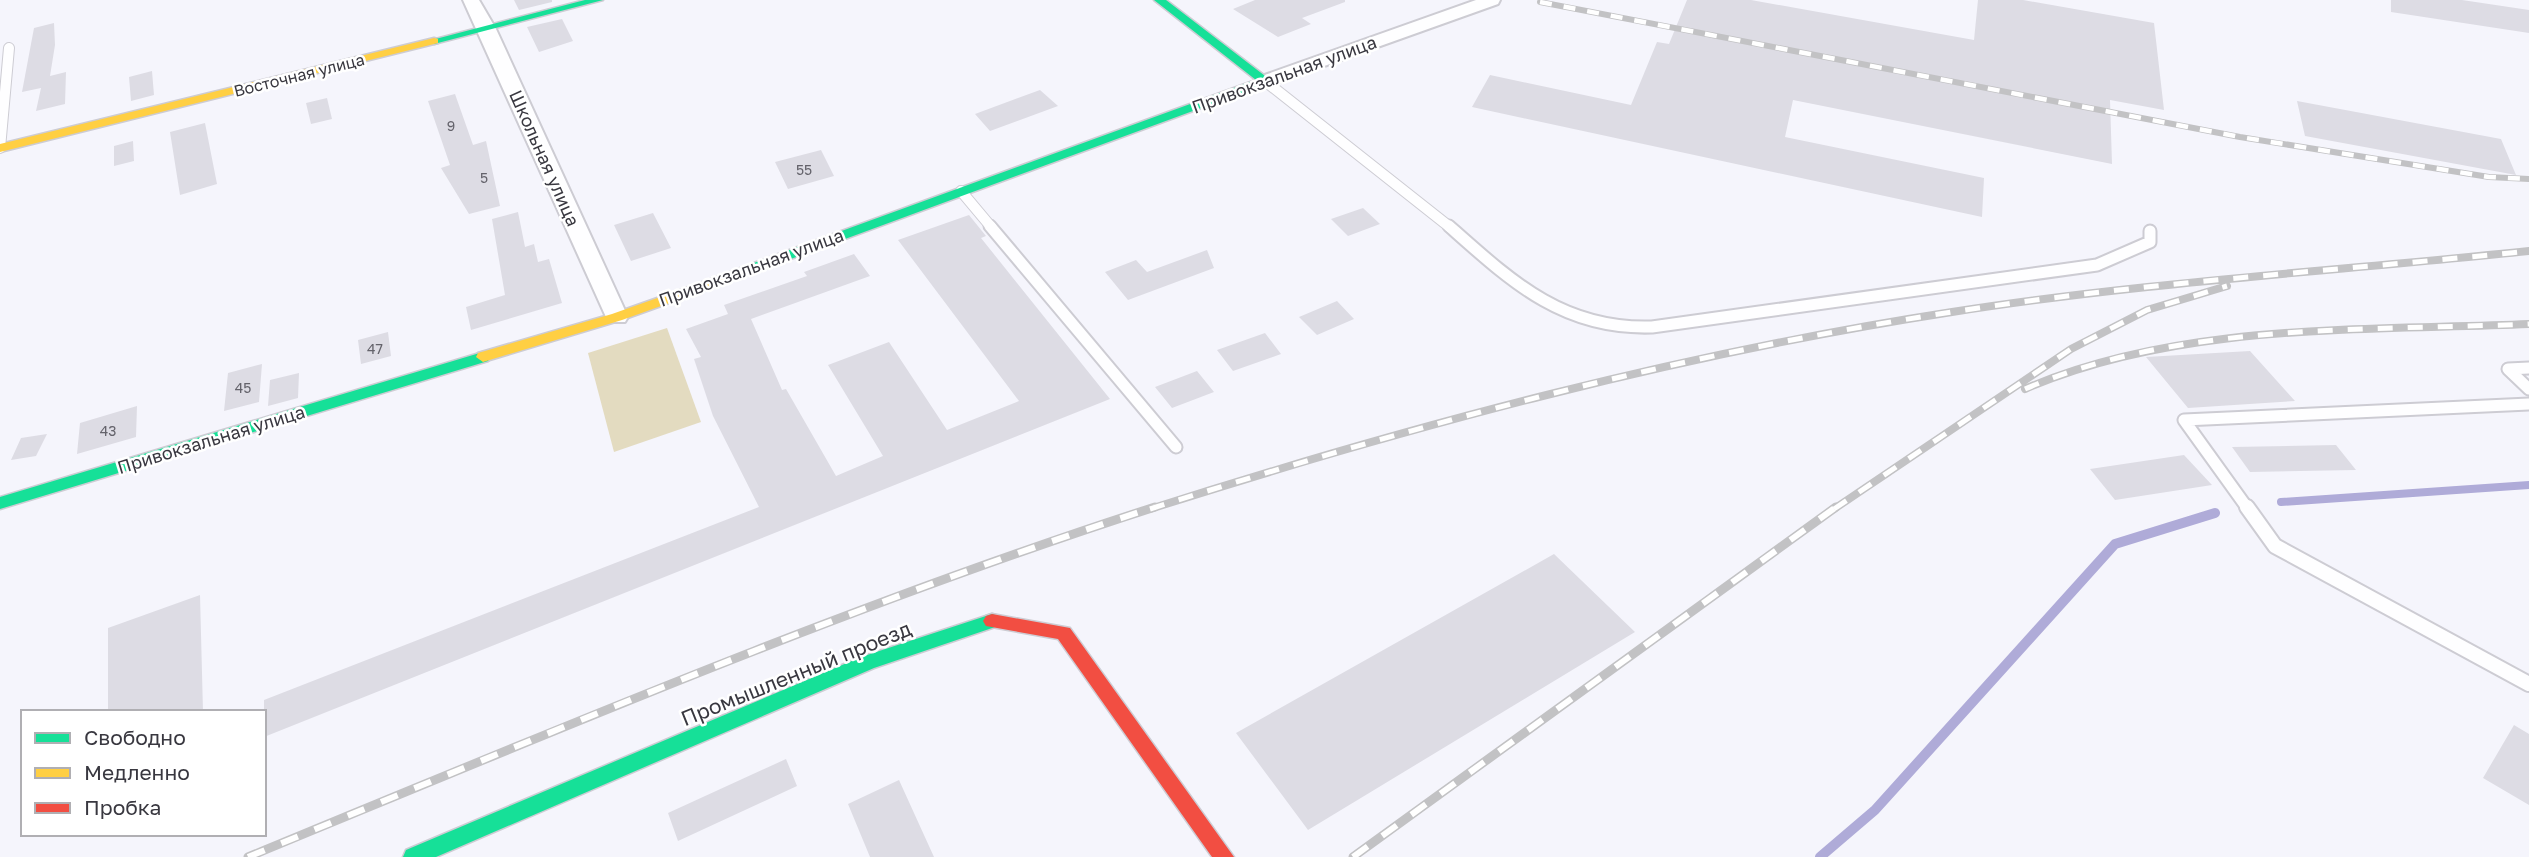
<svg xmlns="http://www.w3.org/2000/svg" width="2529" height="857" font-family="'Golos Text',sans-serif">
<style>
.green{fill:#e3dbc0}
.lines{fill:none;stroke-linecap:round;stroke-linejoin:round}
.stream-far1{stroke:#afabd8;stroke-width:8}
.stream{stroke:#afabd8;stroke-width:10}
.building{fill:#dddce4}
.lane-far2-casing{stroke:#cdccd3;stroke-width:12}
.lane-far1-casing{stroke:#cdccd3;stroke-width:15}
.lane-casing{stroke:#cdccd3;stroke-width:18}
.street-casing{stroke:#cdccd3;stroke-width:4}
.fast-casing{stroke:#cdccd3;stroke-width:3}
.slow-casing{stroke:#cdccd3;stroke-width:3}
.jam-casing{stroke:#cdccd3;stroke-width:3}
.lane-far2{stroke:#fefeff;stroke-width:10}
.lane-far1{stroke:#fefeff;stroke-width:11}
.lane{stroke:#fefeff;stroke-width:14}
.street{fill:#fefeff;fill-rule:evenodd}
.fast{fill:#16e098;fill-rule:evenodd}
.slow{fill:#ffcf43;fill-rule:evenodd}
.jam{fill:#f24e42;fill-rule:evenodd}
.rail-far2-casing{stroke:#c2c2c4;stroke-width:6}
.rail-far1-casing{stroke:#c2c2c4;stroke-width:8}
.rail-casing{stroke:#c2c2c4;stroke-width:9}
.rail-far2{stroke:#fff;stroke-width:4.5;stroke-dasharray:12;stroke-linecap:butt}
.rail-far1{stroke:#fff;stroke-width:5;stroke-dasharray:15;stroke-linecap:butt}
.rail{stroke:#fff;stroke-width:6;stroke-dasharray:18;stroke-linecap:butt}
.labels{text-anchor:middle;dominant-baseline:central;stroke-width:5;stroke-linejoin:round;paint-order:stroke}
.number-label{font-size:14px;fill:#64636b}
.far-street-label{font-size:16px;fill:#393840;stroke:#fff}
.street-label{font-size:18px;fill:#393840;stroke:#fff}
.near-street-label{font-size:21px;fill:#393840;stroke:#fff}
</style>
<rect width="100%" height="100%" fill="#f5f5fc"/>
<path class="green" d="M 667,328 L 701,422 L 614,452 L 588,353 Z"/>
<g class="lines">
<path class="stream-far1" d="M 2281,502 L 2529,485"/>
<path class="stream" d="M 1820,857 L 1875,810 L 2115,544 L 2215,513"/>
</g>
<path class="building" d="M 514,0 L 552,0 L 552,2 L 519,10 Z
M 1255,0 L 1345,0 L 1345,2 L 1302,18 L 1311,24 L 1278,37 L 1233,9 Z
M 1687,0 L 1751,0 L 1974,40 L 1978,0 L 2023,0 L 2154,23 L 2164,110 L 2110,100 L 2112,164 L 1793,100 L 1785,137 L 1984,178 L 1982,217 L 1472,107 L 1490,75 L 1631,105 L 1657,42 L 1669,44 Z
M 2391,0 L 2462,0 L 2529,10 L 2529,33 L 2391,12 Z
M 562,19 L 573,41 L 539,52 L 527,27 Z
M 54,23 L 55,45 L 50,76 L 66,72 L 65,104 L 36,111 L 41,88 L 22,92 L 34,28 Z
M 152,71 L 154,95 L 131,101 L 129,77 Z
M 1040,90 L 1058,106 L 990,131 L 975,114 Z
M 455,94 L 473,145 L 486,141 L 500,206 L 469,214 L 441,168 L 450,165 L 428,101 Z
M 327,98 L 332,119 L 311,124 L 306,103 Z
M 2297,101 L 2501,139 L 2516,175 L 2305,136 Z
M 205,123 L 217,184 L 180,195 L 170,132 Z
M 133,141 L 134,161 L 114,166 L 114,146 Z
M 821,150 L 834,176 L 788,189 L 775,162 Z
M 1363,208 L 1380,224 L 1348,236 L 1331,219 Z
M 518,212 L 525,247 L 534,244 L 538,262 L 549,259 L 562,303 L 471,330 L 466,307 L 505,295 L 492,219 Z
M 653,213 L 671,248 L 631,261 L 614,225 Z
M 969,215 L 986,236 L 981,238 L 1110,399 L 264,737 L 264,700 L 759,507 L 713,416 L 694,359 L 701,357 L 686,329 L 728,314 L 724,305 L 807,276 L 804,272 L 854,254 L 870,276 L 751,319 L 782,390 L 786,389 L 836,476 L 883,456 L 828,365 L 889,342 L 947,430 L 1019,401 L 898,240 Z
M 1207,250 L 1214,268 L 1128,300 L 1105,272 L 1136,260 L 1147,272 Z
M 1337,301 L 1354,319 L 1317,335 L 1299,317 Z
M 388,332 L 391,356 L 361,364 L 358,340 Z
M 1265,333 L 1281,354 L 1233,371 L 1217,350 Z
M 2250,351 L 2295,401 L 2188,408 L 2146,357 Z
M 262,364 L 259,402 L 224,411 L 228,373 Z
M 1197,371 L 1214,392 L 1172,408 L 1155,387 Z
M 299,373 L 298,398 L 268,406 L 270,380 Z
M 137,406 L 136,437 L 77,454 L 80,423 Z
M 47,434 L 36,456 L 11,460 L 21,438 Z
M 2336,445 L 2356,470 L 2250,472 L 2232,447 Z
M 2184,455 L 2212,485 L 2115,500 L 2090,469 Z
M 1554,554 L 1635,632 L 1308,830 L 1236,733 Z
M 200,595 L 203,712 L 108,712 L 108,628 Z
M 2514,725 L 2529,734 L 2529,805 L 2483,778 Z
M 786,759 L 797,786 L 678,841 L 668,813 Z
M 899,780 L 934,857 L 870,857 L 848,804 Z"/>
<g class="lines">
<defs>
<path id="lane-far2" d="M 1265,81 L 1451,228
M 0,148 L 9,48
M 961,191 L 992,228"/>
<path id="lane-far1" d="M 990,226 L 1176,447
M 1449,226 C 1512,282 1563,330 1652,327 L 2097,265 L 2150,242 L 2150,231
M 2529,368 L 2508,369 L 2529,389
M 2248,509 L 2184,420 L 2529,404"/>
<path id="lane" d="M 2247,507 L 2275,546 L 2529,684"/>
<path id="street" d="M 463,0 L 479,0 L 496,29 L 628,317 L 625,322 L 609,322 L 606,317 Z
M 1476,0 L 1500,0 L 1498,4 L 1271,85 L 1265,86 L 1256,81 L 1259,77 Z"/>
<path id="fast" d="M 585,0 L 603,0 L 434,44 L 428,41 Z
M 1154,0 L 1166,0 L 1269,79 L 1269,83 L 750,274 L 745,275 L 738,271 L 740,268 L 1256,80 Z
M 483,352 L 490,357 L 488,361 L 0,509 L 0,497 Z
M 992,614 L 998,616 L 1001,621 L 998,626 L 874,668 L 436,857 L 403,857 L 406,850 L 861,657 Z"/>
<path id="slow" d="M 434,38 L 438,39 L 438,43 L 0,152 L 0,144 Z
M 745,267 L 752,271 L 750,274 L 622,320 L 483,362 L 476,357 L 478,353 L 612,314 Z"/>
<path id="jam" d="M 992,614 L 1070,628 L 1234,857 L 1212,857 L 1058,639 L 986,626 L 983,621 L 986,616 Z"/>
</defs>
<use href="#lane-far2" class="lane-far2-casing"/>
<use href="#lane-far1" class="lane-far1-casing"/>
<use href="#lane" class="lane-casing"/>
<use href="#street" class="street-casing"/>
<use href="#fast" class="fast-casing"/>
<use href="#slow" class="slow-casing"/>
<use href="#jam" class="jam-casing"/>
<use href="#lane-far2" class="lane-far2"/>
<use href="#lane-far1" class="lane-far1"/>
<use href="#lane" class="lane"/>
<use href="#street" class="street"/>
<use href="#fast" class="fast"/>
<use href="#slow" class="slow"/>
<use href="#jam" class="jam"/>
<defs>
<path id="rail-far2" d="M 1540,2 L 2240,137 L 2489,177 L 2529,179"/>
<path id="rail-far1" d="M 2025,389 C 2179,322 2363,331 2529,324
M 1150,509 C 1414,425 1679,354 1952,312 C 2144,282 2337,271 2529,251
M 1834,509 L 2071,349 L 2147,310 L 2227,286"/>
<path id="rail" d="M 248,857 C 547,734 847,606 1155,507
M 1353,857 L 1836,507"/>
</defs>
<use href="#rail-far2" class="rail-far2-casing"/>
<use href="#rail-far1" class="rail-far1-casing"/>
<use href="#rail" class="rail-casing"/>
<use href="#rail-far2" class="rail-far2"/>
<use href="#rail-far1" class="rail-far1"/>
<use href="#rail" class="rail"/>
</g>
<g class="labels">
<g class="number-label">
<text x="451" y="125">9</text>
<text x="804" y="169">55</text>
<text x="484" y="177">5</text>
<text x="375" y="348">47</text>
<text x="243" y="387">45</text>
<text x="108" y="430">43</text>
</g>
<g class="far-street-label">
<text transform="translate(299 75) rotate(-14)">Восточная улица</text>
</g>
<g class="street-label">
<text transform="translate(1284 74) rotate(-20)">Привокзальная улица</text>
<text transform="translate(545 158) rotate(66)">Школьная улица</text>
<text transform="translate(751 267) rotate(-20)">Привокзальная улица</text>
<text transform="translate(211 439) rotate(-17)">Привокзальная улица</text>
</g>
<g class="near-street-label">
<text transform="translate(796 673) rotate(-22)">Промышленный проезд</text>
</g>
</g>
<rect x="21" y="710" width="245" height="126" fill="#ffffff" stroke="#b0afb3" stroke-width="2"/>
<rect x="35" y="733" width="35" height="10" fill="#16e098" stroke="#b0afb3" stroke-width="2"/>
<text x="84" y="745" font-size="21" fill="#393840">Свободно</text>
<rect x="35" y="768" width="35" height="10" fill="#ffcf43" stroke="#b0afb3" stroke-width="2"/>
<text x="84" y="780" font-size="21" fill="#393840">Медленно</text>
<rect x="35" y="803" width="35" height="10" fill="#f24e42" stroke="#b0afb3" stroke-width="2"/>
<text x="84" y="815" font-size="21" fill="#393840">Пробка</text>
</svg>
